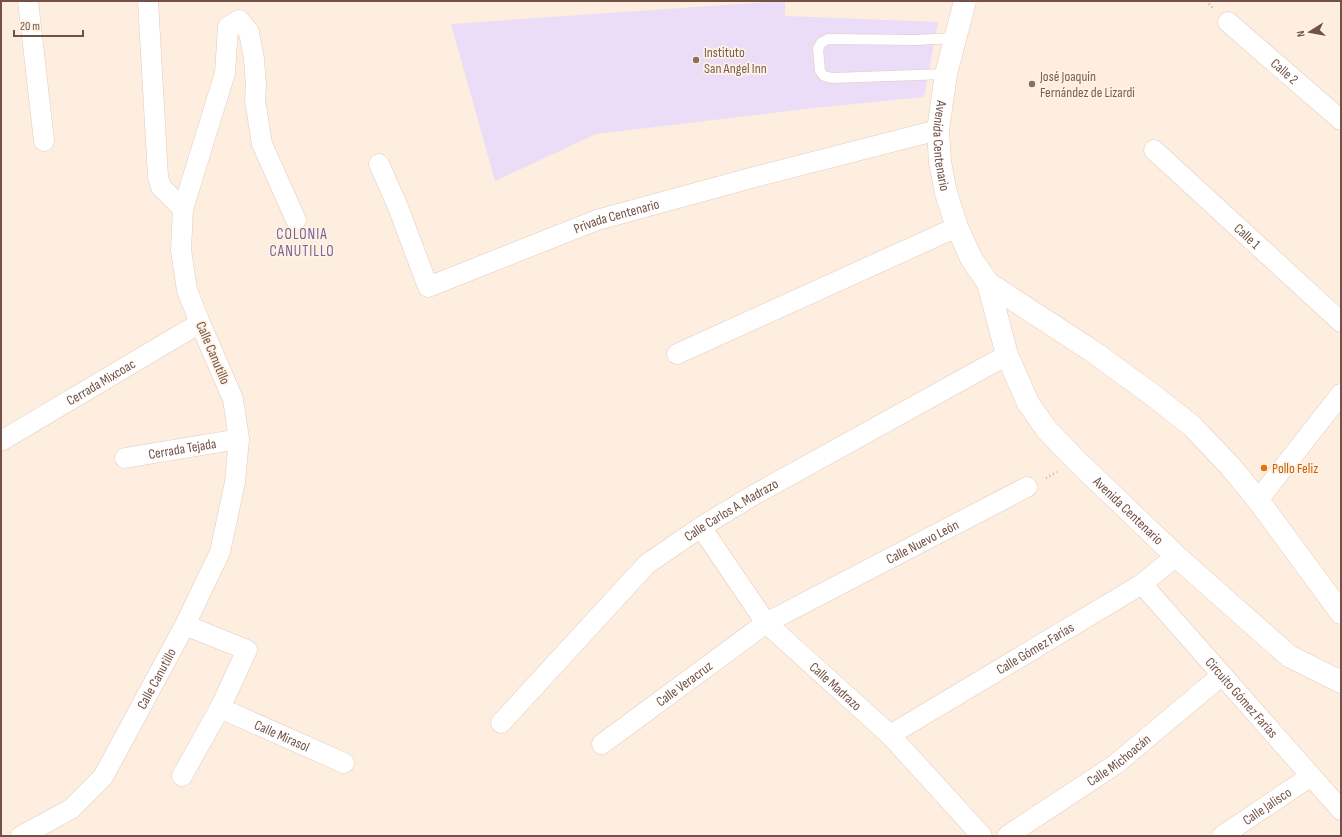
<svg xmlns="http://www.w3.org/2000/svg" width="1342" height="837" font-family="'Sofia Sans Condensed',sans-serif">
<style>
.education{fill:#ebdcf8}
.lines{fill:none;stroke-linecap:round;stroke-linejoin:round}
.lane-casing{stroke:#e2cbbe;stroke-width:11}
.street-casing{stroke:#e2cbbe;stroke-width:21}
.secondary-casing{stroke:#e8cbbb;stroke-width:23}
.path{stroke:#d7ab9a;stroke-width:2.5;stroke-dasharray:1 3;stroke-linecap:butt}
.lane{stroke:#fff;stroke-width:10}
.street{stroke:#fff;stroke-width:20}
.secondary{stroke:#fff;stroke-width:22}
.education-dot{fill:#8d6e63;stroke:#fff2e5;stroke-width:1.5}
.food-dot{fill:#e8710a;stroke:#fff2e5;stroke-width:1.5}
.labels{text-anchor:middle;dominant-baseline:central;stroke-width:3.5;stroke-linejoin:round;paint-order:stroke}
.education-label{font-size:14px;fill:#785e54;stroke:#fff2e5;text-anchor:start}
.street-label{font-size:14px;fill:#735146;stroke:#fff2e5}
.food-label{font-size:14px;fill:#c56008;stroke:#fff2e5;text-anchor:start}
.neighbourhood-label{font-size:15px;letter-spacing:1px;fill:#7f6297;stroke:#fff2e5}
</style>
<rect width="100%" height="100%" fill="#fdeedf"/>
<path class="education" d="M 781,1 L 785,1 L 785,16 L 938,22 L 924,97 L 814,108 L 596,134 L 495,181 L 451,24 Z"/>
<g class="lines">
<defs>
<path id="lane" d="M 946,74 L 832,78 L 824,76 L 820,71 L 818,49 L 821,43 L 828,39 L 917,40 L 954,38"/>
<g id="street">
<path d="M 28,1 L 44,141"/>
<path d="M 148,1 L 158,177 L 161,187 L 183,209"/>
<path id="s1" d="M 1228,22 L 1341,120"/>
<path id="s2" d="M 1154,150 L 1341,322"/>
<path id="s3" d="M 379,164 L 398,207 L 428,287 L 597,220 L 751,178 L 938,130"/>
<path d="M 677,354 L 957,227"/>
<path id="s4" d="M 1,441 L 200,323"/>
<path id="s5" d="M 125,458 L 239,439"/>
<path d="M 1258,500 L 1341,394"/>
<path id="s6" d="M 701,527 L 766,623 L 890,735 L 982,836"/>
<path id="s7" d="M 1142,584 L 1341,810"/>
<path id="s8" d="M 220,708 L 344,763"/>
<path id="s9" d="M 501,723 L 647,564 L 701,527 L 752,496 L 1007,355"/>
<path id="s10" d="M 890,735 L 1142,584 L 1176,556"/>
<path id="s11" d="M 602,744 L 766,623 L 1027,487"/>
<path d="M 182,776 L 220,708 L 247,650 L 185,625"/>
<path id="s12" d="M 21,836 L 71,809 L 103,777 L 185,625 L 220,552 L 235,482 L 239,439 L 233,399 L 200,323 L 187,290 L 181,250 L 183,209 L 225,73 L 228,27 L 239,20 L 249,32 L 254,59 L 256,85 L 255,100 L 262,144 L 296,220"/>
<path id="s13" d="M 1007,836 L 1116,764 L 1222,675"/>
<path id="s14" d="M 1222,836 L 1311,776"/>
</g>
<g id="secondary">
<path id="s15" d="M 965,1 L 946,74 L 938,130 L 940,162 L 946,193 L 957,227 L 971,258 L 988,283 L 1007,355 L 1028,403 L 1047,430 L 1078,462 L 1176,556 L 1289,656 L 1341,682"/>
<path d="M 988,283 L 1092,351 L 1150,393 L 1192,426 L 1230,466 L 1258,500 L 1341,613"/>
</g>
</defs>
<use href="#lane" class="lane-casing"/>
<use href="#street" class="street-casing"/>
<use href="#secondary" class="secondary-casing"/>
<path class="path" d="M 1206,1 L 1213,8
M 1046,478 L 1057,472"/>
<use href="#lane" class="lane"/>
<use href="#street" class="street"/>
<use href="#secondary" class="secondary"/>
</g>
<g class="education-dot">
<circle cx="696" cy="60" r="4"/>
<circle cx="1032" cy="84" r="4"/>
</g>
<circle class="food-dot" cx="1264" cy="468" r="4"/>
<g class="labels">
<g class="education-label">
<text x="704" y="52">Instituto<tspan x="704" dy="16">San Angel Inn</tspan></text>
<text x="1040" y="76">José Joaquín<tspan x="1040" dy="16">Fernández de Lizardi</tspan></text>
</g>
<g class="street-label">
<text stroke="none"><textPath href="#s1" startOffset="75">Calle 2</textPath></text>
<text stroke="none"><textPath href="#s15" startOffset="148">Avenida Centenario</textPath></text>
<text stroke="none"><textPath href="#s3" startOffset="334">Privada Centenario</textPath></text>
<text stroke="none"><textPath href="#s2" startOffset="127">Calle 1</textPath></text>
<text transform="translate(213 353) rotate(67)">Calle Canutillo</text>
<text stroke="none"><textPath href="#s4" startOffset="116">Cerrada Mixcoac</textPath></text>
<text stroke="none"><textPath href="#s5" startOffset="58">Cerrada Tejada</textPath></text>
<text stroke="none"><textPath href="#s9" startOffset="316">Calle Carlos A. Madrazo</textPath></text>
<text stroke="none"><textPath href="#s15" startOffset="570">Avenida Centenario</textPath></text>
<text stroke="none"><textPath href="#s11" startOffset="380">Calle Nuevo León</textPath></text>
<text stroke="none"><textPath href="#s10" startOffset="169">Calle Gómez Farías</textPath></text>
<text stroke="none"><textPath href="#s12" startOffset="214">Calle Canutillo</textPath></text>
<text stroke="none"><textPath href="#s11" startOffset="102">Calle Veracruz</textPath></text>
<text stroke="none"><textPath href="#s6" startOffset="210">Calle Madrazo</textPath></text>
<text stroke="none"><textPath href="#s7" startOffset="151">Circuito Gómez Farías</textPath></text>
<text stroke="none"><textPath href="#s8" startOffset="68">Calle Mirasol</textPath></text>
<text stroke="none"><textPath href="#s13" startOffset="135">Calle Michoacán</textPath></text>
<text stroke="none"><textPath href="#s14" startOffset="54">Calle Jalisco</textPath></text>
</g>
<g class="food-label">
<text x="1272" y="468">Pollo Feliz</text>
</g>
<g class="neighbourhood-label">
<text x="302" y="234">COLONIA<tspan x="302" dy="17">CANUTILLO</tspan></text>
</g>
</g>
<rect width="1342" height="837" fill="none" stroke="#735146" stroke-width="4"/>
<g transform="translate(1310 32) rotate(259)" stroke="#fff2e5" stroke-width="3" paint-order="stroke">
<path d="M0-3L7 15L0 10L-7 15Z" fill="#735146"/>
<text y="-6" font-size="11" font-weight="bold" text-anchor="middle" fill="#735146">N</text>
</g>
<path d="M14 30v6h69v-6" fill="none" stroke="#735146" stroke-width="2"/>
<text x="20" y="30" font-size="12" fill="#735146" stroke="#fff2e5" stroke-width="3" paint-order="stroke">20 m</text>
</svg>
